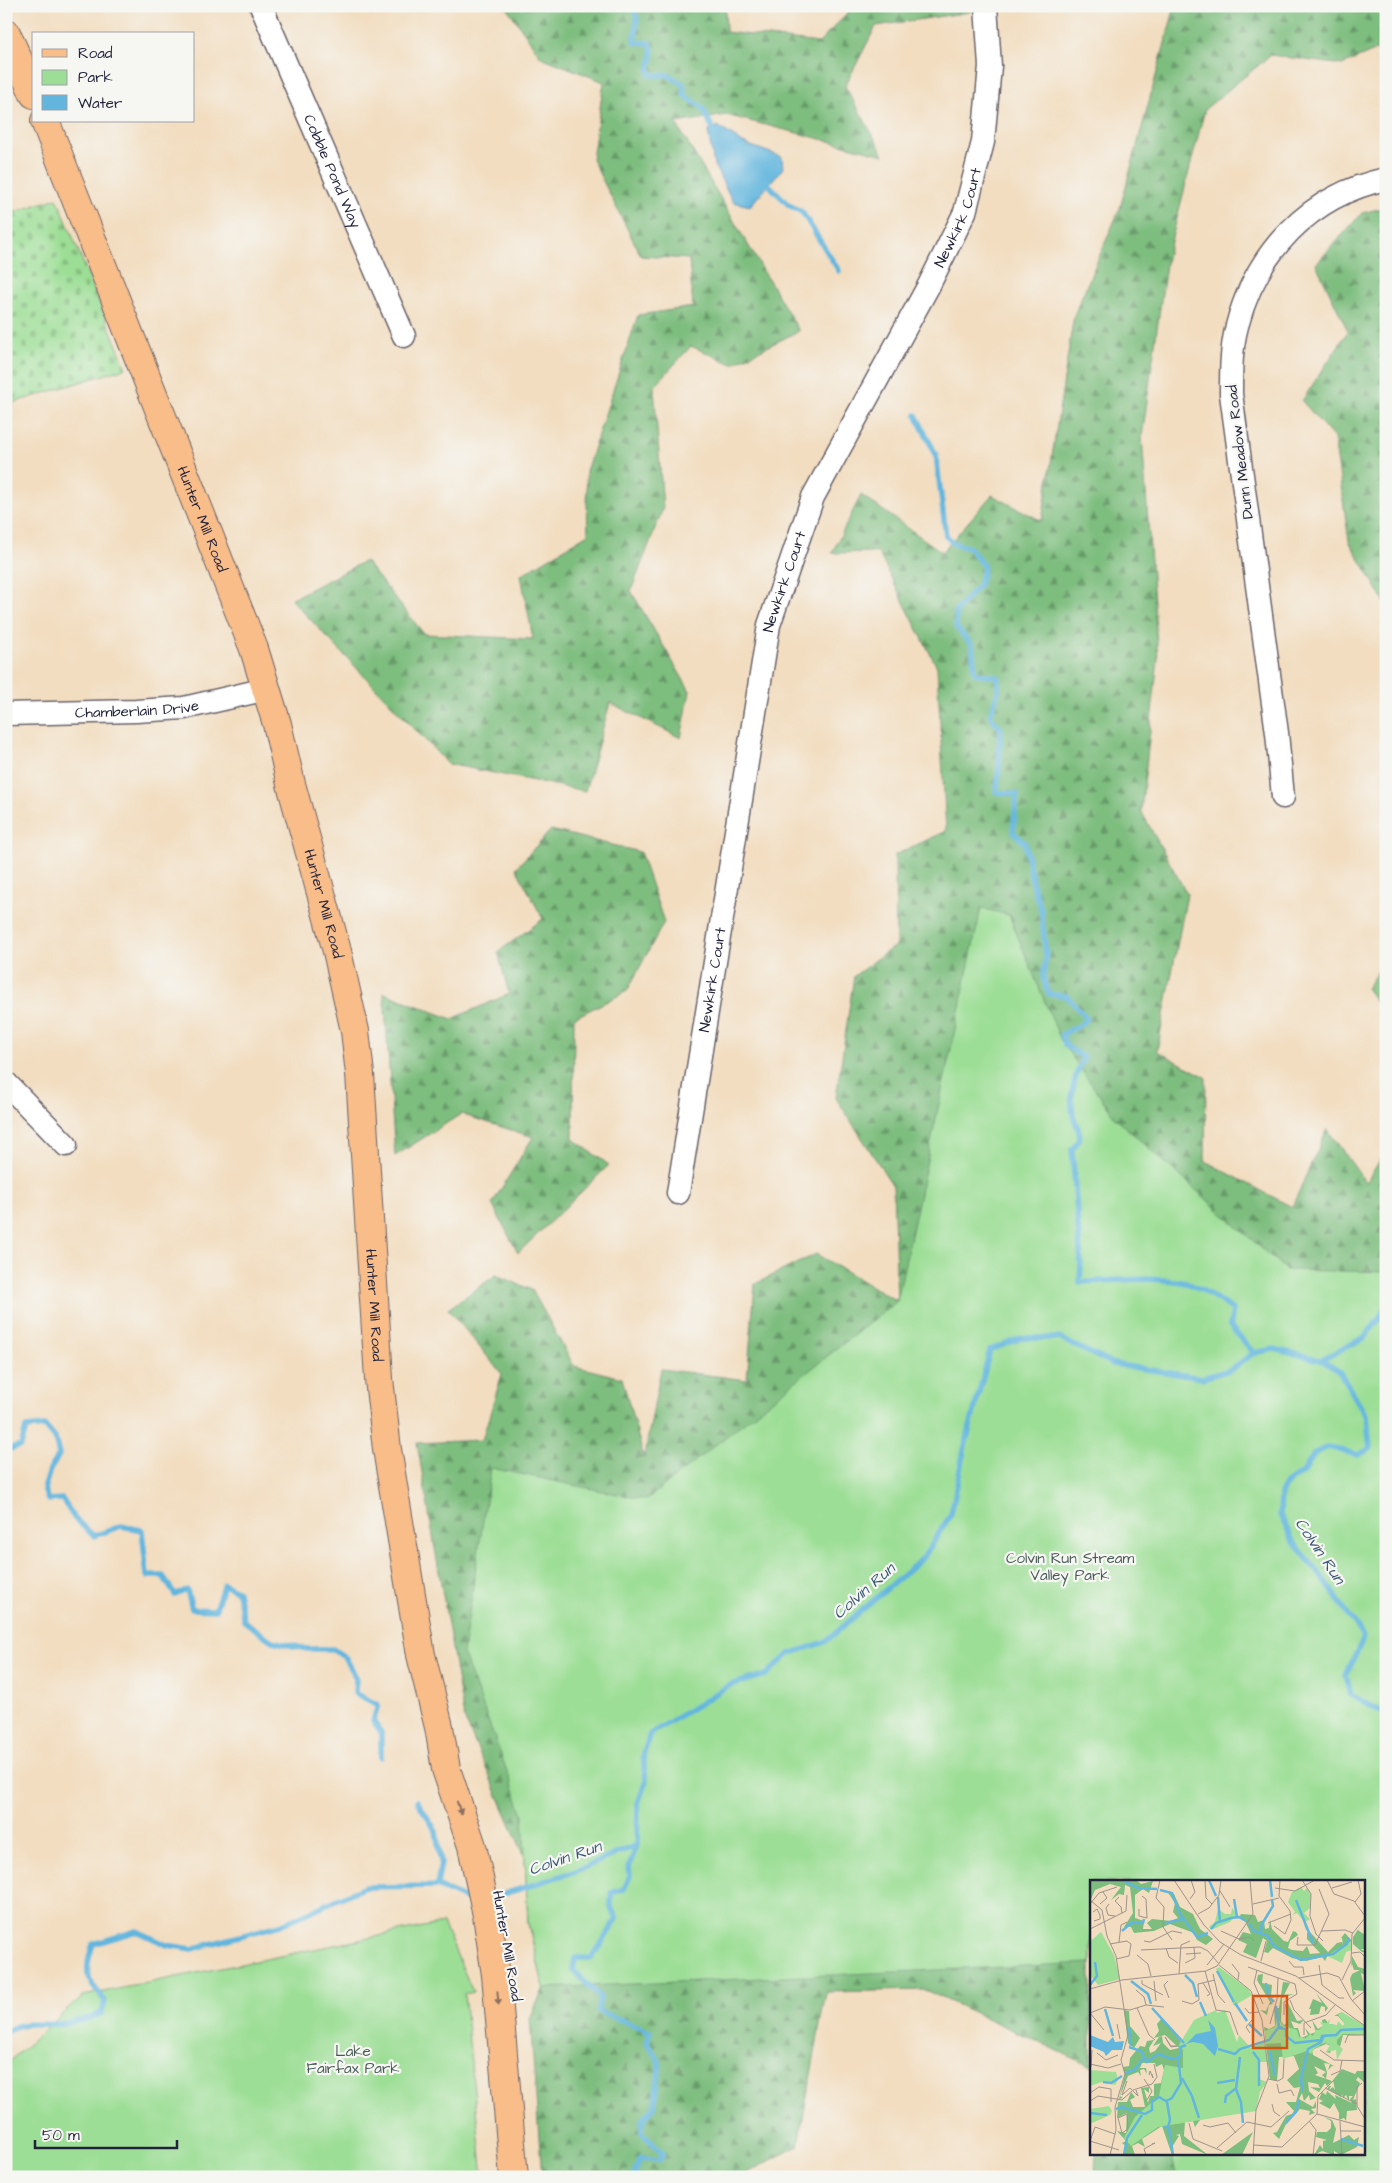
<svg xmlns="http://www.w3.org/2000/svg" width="1392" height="2183" font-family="'Architects Daughter',sans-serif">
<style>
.forest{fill:url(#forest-firs);stroke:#50705c}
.cemetery{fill:url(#cemetery-stones);stroke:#5f8068}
.park{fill:#9cde95;stroke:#5f8068}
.water{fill:#62b6de;stroke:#426c8c}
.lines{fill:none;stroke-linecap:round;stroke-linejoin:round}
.stream{stroke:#62b6de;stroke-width:5.5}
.minor-casing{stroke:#6b636a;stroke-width:25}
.major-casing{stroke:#6b636a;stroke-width:30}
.minor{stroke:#fff;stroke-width:22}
.major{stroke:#f8bd89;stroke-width:28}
.oneway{fill:#8d7062}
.labels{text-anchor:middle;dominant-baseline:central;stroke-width:4.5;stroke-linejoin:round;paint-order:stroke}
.street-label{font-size:15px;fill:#22223b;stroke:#f6f6f2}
.park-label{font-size:15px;fill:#475a56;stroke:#f6f6f2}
.water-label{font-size:16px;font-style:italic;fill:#385674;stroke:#f6f6f2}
.inset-river{fill:none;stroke:#62b6de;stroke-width:2.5}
.inset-road{fill:none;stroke:#9f928b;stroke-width:1}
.view{fill:#d45411;fill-opacity:0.15;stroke:#d45411;stroke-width:2.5}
.inset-edge{fill:none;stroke:#22223b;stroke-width:2.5}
</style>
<defs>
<pattern id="forest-firs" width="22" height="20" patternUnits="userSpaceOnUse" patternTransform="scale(1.25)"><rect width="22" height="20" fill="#7dbd7e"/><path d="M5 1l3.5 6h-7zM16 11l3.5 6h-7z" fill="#669968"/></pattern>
<pattern id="cemetery-stones" width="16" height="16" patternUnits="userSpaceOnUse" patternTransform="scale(1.25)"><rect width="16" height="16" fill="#9cde95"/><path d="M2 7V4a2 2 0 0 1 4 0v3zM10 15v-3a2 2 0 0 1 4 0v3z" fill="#86be81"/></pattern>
</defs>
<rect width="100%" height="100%" fill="#f6f6f2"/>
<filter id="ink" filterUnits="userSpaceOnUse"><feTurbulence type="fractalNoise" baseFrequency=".02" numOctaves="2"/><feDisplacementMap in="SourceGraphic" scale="10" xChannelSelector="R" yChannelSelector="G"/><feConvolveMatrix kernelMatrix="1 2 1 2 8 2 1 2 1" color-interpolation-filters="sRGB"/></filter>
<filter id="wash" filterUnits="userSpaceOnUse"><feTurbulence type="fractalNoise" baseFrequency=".0096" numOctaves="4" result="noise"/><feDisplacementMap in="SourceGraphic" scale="20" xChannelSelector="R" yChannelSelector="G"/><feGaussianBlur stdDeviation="1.12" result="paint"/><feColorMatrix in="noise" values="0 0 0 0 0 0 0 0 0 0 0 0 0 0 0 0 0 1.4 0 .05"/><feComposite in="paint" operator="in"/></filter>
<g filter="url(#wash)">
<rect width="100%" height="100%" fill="#f2ddc0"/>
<path class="forest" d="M 506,6 L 725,6 L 726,32 L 819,43 L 854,6 L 969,6 L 970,12 L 876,26 L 845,86 L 884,155 L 726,115 L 676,123 L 799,331 L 732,364 L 691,346 L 654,387 L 663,508 L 631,591 L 690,691 L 681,738 L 610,703 L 585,791 L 448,764 L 291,599 L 365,561 L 424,634 L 533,639 L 521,575 L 588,534 L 586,471 L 638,315 L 693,307 L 689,259 L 641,256 L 592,159 L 604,82 L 541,57 Z
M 1175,6 L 1386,6 L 1386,46 L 1342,65 L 1271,55 L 1205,109 L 1167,257 L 1142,437 L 1158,659 L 1141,811 L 1187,894 L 1157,1051 L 1206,1077 L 1205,1161 L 1292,1207 L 1327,1129 L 1366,1183 L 1386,1150 L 1386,2177 L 1095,2177 L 1096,2154 L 1363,2154 L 1363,1882 L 1091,1882 L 1091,2066 L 925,1990 L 826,1992 L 798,2146 L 739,2177 L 542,2177 L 530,2018 L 544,1988 L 528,1923 L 525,1857 L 464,1718 L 417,1443 L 482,1440 L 502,1374 L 448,1309 L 496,1275 L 532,1290 L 574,1366 L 622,1378 L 644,1458 L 661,1369 L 747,1380 L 755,1284 L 816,1254 L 897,1301 L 893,1186 L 836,1098 L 854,976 L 896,945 L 895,855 L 946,831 L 937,667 L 878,552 L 832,553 L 861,495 L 942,552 L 992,495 L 1042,521 L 1074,315 L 1120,208 Z
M 1386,207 L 1386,604 L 1349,541 L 1334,438 L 1302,401 L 1348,331 L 1316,264 L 1362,213 Z
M 551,830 L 640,852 L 664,922 L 627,991 L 574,1018 L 573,1139 L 609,1165 L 518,1253 L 492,1204 L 533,1137 L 461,1114 L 395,1156 L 384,993 L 452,1019 L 509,994 L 498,952 L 543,919 L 516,868 Z
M 1386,960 L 1386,1016 L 1366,988 Z"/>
<path class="cemetery" d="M 57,198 L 126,368 L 6,405 L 6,215 Z"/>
<path class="park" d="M 981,908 L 1009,915 L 1061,1041 L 1116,1119 L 1286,1270 L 1386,1272 L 1386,2177 L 1176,2177 L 1172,2154 L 1363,2154 L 1363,1882 L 1091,1882 L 1091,1963 L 544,1988 L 528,1923 L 523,1814 L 463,1653 L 491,1468 L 646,1500 L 897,1301 Z
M 443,1923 L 473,1992 L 464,1994 L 483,2177 L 6,2177 L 6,2064 L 83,1996 Z"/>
<path class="water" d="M 718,126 L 743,143 L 782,157 L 783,168 L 750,206 L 733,202 L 714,165 L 708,132 Z"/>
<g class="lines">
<path class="stream" d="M 633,6 L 637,19 L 635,42 L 650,43 C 656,61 647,61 650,75 L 669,75 L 684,85 L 684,95 L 702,107 L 713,129 L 717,134
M 765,181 L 789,205 L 802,212 L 839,271
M 916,415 L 936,455 L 946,536 L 953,543 L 970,548 L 984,567 L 979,585 L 956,611 L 956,627 L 972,645 L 975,673 L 998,677 L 998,692 L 990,715 L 1001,729 C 998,750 1001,771 996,792 L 1017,794 L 1013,832 L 1025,843 L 1033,886 L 1041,909 L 1046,956 L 1043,978 L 1049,994 L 1067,996 L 1087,1019 L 1077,1027 L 1062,1034 L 1065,1045 L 1084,1058 C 1075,1073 1069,1096 1073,1114 C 1076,1131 1087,1133 1072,1149 L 1081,1263 L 1080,1282 C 1111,1281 1156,1276 1186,1283 C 1202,1288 1219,1300 1233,1310 L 1230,1326 L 1254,1353
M 1321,1360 L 1365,1337 L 1379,1319 L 1386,1305
M 6,1450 L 21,1446 L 26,1428 L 45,1426 L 55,1438 L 59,1455 L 50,1470 L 44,1489 L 48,1500 L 62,1499 L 75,1519 L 94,1536 L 121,1526 L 142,1530 L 147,1576 L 163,1576 L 175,1595 L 187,1590 L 192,1609 L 215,1610 L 224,1584 L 238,1592 L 244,1621 L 272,1641 L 307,1649 L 333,1649 L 346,1658 L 356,1679 L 355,1693 L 378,1705 L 373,1721 L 381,1732 L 381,1757
M 417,1801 L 436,1831 L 441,1862 L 437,1886
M 491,1898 L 576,1871 L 637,1845 L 638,1803 L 646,1781 L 643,1756 L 650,1734 L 730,1685 L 766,1675 L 789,1654 L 825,1642 L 923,1558 L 951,1514 L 964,1450 L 990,1350 L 1021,1338 L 1059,1338 L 1113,1364 L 1202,1378 L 1230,1370 L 1254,1353 L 1274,1349 L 1321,1360 L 1339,1371 L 1367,1417 L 1370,1449 L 1358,1455 L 1328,1447 L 1315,1453 L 1304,1471 L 1287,1483 L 1281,1493 L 1280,1515 L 1293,1541 L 1322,1577 L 1364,1637 L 1346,1675 L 1351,1695 L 1382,1712 L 1386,1711
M 6,2032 C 24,2019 35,2026 56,2024 C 72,2023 87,2020 102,2013 L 105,2001 C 85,1976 84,1974 93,1944 L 137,1931 L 167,1945 L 192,1949 L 280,1925 L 365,1887 L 437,1886 L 472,1902 L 477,1900
M 633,2177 L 640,2158 L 660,2160 L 663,2153 L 642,2133 L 642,2121 L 655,2105 L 660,2061 L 647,2043 L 650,2031 L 598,2011 L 600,1997 L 573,1970 L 575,1958 L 592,1958 L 617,1919 L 611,1908 L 611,1893 L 624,1889 L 630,1876 L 629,1866 L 637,1845"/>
</g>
</g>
<g filter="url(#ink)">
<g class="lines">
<defs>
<g id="minor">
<path id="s1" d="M 261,6 L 404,336"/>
<path id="s2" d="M 6,714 L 136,711 L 184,708 L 267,689"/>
<path d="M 1283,797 L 1277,733 L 1231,394 C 1231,371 1231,348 1237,326 C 1256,252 1310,195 1386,179"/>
<path d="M 6,1083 L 66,1145"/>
<path id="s3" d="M 678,1193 L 769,625 L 813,497 L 929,285 L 965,212 L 983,142 L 990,66 L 986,6"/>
</g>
<g id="major">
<path d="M 6,33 L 34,94"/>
<path id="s4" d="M 45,121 L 254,649 L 277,724 L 291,784 L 337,951 L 355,1031 L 360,1074 L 379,1379 L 387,1449 L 421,1655 L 439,1727 L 446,1769 L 472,1846 L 487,1915 L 496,1975 L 514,2177"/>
</g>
</defs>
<use href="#minor" class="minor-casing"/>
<use href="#major" class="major-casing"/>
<use href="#minor" class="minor"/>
<use href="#major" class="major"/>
</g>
<defs><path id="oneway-solid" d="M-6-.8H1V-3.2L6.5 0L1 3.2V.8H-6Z" transform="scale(1.25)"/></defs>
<g class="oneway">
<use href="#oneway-solid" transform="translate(459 1808) rotate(72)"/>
<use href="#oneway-solid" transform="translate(498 1998) rotate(85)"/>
</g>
</g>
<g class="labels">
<g class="street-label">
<text stroke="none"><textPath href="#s1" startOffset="180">Cobble Pond Way</textPath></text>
<text stroke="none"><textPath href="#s3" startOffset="1026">Newkirk Court</textPath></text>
<text transform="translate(1240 452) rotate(-97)">Dunn Meadow Road</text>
<text stroke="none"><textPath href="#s4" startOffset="428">Hunter Mill Road</textPath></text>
<text stroke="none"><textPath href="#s3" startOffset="621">Newkirk Court</textPath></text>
<text stroke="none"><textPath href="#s2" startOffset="131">Chamberlain Drive</textPath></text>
<text stroke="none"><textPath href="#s4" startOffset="832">Hunter Mill Road</textPath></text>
<text stroke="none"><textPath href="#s3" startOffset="216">Newkirk Court</textPath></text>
<text stroke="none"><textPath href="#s4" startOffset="1238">Hunter Mill Road</textPath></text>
<text transform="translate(507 1946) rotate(80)">Hunter Mill Road</text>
</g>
<g class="park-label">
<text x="1070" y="1558">Colvin Run Stream<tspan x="1070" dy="17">Valley Park</tspan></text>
<text x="353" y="2051">Lake<tspan x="353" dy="17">Fairfax Park</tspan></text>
</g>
<g class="water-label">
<text transform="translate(1320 1551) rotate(56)">Colvin Run</text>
<text transform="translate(864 1591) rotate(-41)">Colvin Run</text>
<text transform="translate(565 1858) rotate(-19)">Colvin Run</text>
</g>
</g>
<g transform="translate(1090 1880)">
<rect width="275" height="275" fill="#f2ddc0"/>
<path d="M 262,61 L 262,70 L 256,72 L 252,83 L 237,76 ZM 0,190 L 26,192 L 28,200 L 25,205 L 12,202 L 0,206 ZM 19,226 L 22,231 L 20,235 L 0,244 L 0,229 Z" fill="#9cde95"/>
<path d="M 0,0 L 46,0 L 51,4 L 63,1 L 59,13 L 53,9 L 45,15 L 45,38 L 54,41 L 53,49 L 62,49 L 57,43 L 62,39 L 81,41 L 88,38 L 83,32 L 85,23 L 77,11 L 84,14 L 90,27 L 103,34 L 110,49 L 123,59 L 116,65 L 107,60 L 104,53 L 80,44 L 64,51 L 44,53 L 41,47 L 34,47 L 43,33 L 40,7 L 35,5 L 34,15 L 29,14 L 21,20 L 31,7 L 20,4 L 5,10 L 1,19 ZM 151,34 L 165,35 L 168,42 L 174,40 L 175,49 L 179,48 L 180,40 L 182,49 L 194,61 L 198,62 L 203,51 L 206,52 L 208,55 L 200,61 L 198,68 L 202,70 L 213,71 L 217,66 L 220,74 L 230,73 L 217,59 L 217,53 L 220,52 L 238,72 L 247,63 L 252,62 L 253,65 L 252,58 L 251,58 L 255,53 L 262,61 L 238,75 L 235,81 L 232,77 L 216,81 L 202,78 L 183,68 L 178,73 L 174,72 L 177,61 L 173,58 L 166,78 L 153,72 L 157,64 L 148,60 L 153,52 L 161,54 L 154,39 L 149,38 ZM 271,45 L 268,50 L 275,55 L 275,69 L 271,69 L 275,72 L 272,72 L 263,64 L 263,57 ZM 262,76 L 268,87 L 275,89 L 275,95 L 271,93 L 275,111 L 263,110 L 266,113 L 263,116 L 260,99 L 262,94 L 270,90 L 264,90 L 262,84 L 261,87 ZM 173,94 L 172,103 L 182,105 L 181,116 L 187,116 L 180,119 L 183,124 L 179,125 L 177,135 L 170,130 L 176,131 L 180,122 L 167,100 L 168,95 ZM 193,102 L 200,103 L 194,115 L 204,114 L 192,118 L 191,141 L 194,145 L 198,142 L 195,125 L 197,121 L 207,141 L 214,140 L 210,144 L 201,141 L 204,148 L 208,148 L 211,158 L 218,155 L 215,148 L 220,154 L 226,152 L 222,140 L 228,149 L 233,146 L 232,140 L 235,139 L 239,144 L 253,146 L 255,144 L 248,136 L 244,136 L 252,132 L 275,155 L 253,155 L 250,167 L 244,163 L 240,173 L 236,172 L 241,166 L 236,164 L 222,170 L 223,175 L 246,187 L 243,185 L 238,190 L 240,184 L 234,183 L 237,192 L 236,199 L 232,195 L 236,192 L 224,186 L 228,193 L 225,195 L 242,201 L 237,206 L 235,203 L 229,212 L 220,207 L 230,208 L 228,204 L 218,202 L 219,211 L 226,218 L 220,220 L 219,215 L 214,221 L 212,213 L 209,219 L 223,227 L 226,221 L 226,228 L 221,229 L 225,233 L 219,235 L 220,231 L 210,229 L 196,244 L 189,259 L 183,253 L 187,252 L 196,236 L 202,234 L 204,231 L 196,222 L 206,222 L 210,207 L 204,208 L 197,200 L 209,189 L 204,176 L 189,177 L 187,201 L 180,199 L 174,147 L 179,149 L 185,146 L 184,128 L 189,128 ZM 226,113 L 238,128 L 235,132 L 235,127 L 231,126 L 229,134 L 220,135 L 221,129 L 219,129 L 223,119 L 232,123 ZM 34,130 L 39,131 L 40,146 L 50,158 L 44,168 L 38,163 ZM 72,138 L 92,163 L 110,240 L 105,247 L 103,241 L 95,242 L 94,256 L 118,275 L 92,264 L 90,254 L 86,255 L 89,256 L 82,267 L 82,275 L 72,246 L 52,259 L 55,267 L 48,263 L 42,266 L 45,275 L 33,275 L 36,266 L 32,263 L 36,261 L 27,251 L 36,253 L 37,233 L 27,238 L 28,222 L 37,222 L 41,212 L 45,217 L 40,220 L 43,227 L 55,227 L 51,208 L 59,207 L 59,213 L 54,209 L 58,223 L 60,216 L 64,216 L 64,204 L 71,203 L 74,190 L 72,184 L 66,187 L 65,183 L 52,183 L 50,188 L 56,188 L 57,194 L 54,189 L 50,190 L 51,196 L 48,192 L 38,196 L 30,216 L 33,218 L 29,219 L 35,195 L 33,187 L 39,186 L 40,178 L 50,166 L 55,167 L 57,161 L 64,160 L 59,168 L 60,173 L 65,171 L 71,163 L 63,166 L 69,157 L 72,156 L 73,163 L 80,170 L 89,168 L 75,155 L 64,158 L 69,151 L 67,144 ZM 252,189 L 265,194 L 267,191 L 275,191 L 275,203 L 268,197 L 266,200 L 270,203 L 263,220 L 266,219 L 267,230 L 257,231 L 256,241 L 254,238 L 249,240 L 249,233 L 244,223 L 240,229 L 229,223 L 233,221 L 229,219 L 232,212 L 236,215 L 237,211 L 246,219 L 245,215 L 262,223 L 260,219 L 263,216 L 259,216 L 259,221 L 256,215 L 253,218 L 252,214 L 251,217 L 237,209 L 239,206 L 241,206 L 239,210 L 243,207 L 245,210 L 243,200 ZM 234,237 L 242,240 L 246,249 L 243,263 L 259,255 L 264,260 L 269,257 L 267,267 L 251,275 L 244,271 L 244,275 L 232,271 L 224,275 L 230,265 L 233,269 L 233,261 L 237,260 L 226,257 L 227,252 L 237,252 L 241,248 L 241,241 ZM 163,252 L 152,275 L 131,275 Z" fill="#7dbd7e"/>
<path d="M 142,28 L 147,34 L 140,42 L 121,50 L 119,47 L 125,42 L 128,29 L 135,34 L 141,34 Z" fill="#9cde95"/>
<path d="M 211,7 L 214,11 L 217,8 L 221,15 L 220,28 L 214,33 L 220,39 L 215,42 L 216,52 L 213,40 L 207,33 L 202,35 L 205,32 L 198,22 L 202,12 ZM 11,52 L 24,75 L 30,99 L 8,105 L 2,97 L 0,101 L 0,56 L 2,60 ZM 129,87 L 158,109 L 162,115 L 144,126 L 126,89 ZM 126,130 L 127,133 L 135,130 L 147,162 L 149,155 L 161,168 L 174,162 L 178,182 L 169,182 L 169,199 L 177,202 L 170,212 L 166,231 L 68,247 L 41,266 L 34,258 L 45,237 L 69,216 L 75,185 L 93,188 L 93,170 L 89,165 L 104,140 ZM 252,132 L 275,146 L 275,155 L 253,154 L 247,160 L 247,164 L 253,169 L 247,180 L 246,170 L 236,172 L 240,165 L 235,163 L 229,165 L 231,169 L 229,166 L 225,168 L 221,174 L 217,171 L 193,179 L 191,163 L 176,164 L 175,151 L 185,147 L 187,138 L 194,146 L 207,150 L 209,157 L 214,158 L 214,156 L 215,159 L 220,154 L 223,156 L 226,150 L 222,149 L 229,150 L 233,146 L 230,142 L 237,143 L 240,139 L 239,144 L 247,145 L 248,141 L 253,146 L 255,144 L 248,135 Z" fill="#9cde95"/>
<path d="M 118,140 L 125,148 L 128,166 L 125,176 L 113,164 L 103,162 L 96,164 L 106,154 L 121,151 ZM 0,155 L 18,162 L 23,157 L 25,162 L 34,161 L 32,170 L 22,170 L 16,176 L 14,172 L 0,166 Z" fill="#62b6de"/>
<path class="inset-river" d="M 32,0 L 48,8 L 67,9M 119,0 L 126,16M 180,0 L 182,17M 70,10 L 82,13 L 90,34 L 107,57 L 118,53M 128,17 L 130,42M 144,19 L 147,37M 206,20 L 223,63M 75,43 L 93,39M 159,44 L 164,51 L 178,56 L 184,66 L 211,80 L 243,74 L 257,64 L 259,58M 121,49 L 126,43 L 141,38 L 149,37 L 156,41M 32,51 L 41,43 L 53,43 L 54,39M 171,51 L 172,44 L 183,26 L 182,20M 127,91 L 144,122M 95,95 L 103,103 L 107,117M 41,101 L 58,114 L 61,124M 176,103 L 179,117 L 184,122M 0,105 L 7,96 L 5,82M 110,122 L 116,136M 145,123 L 157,141M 186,126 L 189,147 L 193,148M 62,128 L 94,163M 15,129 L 23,156M 159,144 L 172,156M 39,148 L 41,166M 39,167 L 51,171 L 57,182 L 68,174 L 82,179 L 90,177 L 91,167 L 96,165M 128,169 L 145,174 L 150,169 L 179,160 L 188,148 L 196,149 L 196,156 L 205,163 L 231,160 L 232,156 L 246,155 L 251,150 L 274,149M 163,172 L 169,180 L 169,206M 180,172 L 185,195M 150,177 L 146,209 L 151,222 L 153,243M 36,193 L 44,190 L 54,178M 92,198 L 102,216 L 109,238M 13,202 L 21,203 L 32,196M 127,203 L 145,200M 213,212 L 211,199 L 218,169 L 231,162 L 234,156M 135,223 L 136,216 L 145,209M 26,229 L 32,227 L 55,234 L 62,230 L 62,222 L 69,217 L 76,221 L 82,218 L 91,203 L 88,177M 0,233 L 17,235M 195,244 L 206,232 L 209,220M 74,247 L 78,247 L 80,240 L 77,222M 79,248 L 83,275M 251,259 L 273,266M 34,275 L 37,258 L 52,235"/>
<path class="inset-road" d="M 70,0 L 66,18 L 74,27 L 73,47 L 82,60M 84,0 L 114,45 L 130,62 L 151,75 L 206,96 L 275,146M 115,0 L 116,18 L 122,24M 212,0 L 221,14 L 220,36 L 226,54 L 233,61M 237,0 L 244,14 L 264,21 L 275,36M 185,8 L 205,11 L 225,0M 242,8 L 262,2M 130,11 L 140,27M 29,17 L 25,21 L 31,27 L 32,33M 100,19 L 105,12 L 101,0M 0,20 L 12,30 L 17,56 L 26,76 L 38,155 L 31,180 L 35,194 L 25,227 L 26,250 L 20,275M 265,22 L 271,14 L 268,0M 0,24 L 9,13 L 27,7M 10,24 L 17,18 L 13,12M 19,24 L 16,28 L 18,35 L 25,36M 163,24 L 189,18M 49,29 L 49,36 L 57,38 L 56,19 L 52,16M 3,32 L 7,29 L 10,35 L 10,39 L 4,41M 108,34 L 119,28 L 129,15 L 131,0M 178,43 L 201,34M 184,46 L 195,54 L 201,40 L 200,31 L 189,16 L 190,0M 0,49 L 36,31 L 37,15M 131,51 L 149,59 L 160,57 L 164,61M 231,51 L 255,50 L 263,53M 208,57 L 207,65 L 225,65 L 239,34 L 229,9M 54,61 L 60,62 L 82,51 L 92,53M 29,62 L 31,45 L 37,42M 20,64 L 37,61 L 41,64 L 39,76 L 26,79M 76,68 L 79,77 L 88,83M 51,70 L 110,67 L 118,71 L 129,84M 262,73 L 270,72 L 275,77M 96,74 L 111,73M 47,75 L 58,84 L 61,96M 171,81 L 176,61M 199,81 L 204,87 L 213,87 L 214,95M 95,83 L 105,78 L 104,67M 142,84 L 149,93 L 148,100M 117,85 L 134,64M 129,85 L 161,111 L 172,140 L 179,196 L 166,230 L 163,275M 229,85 L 232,105 L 249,118 L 254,118M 158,87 L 205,104 L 207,114 L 194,122 L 194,135M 167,90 L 164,103 L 173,124M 115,91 L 126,130 L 140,132 L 148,155M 89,94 L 91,65 L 100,61M 123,94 L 128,115 L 135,123M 209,98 L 237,93 L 249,97 L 261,119 L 275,135M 52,100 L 52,104 L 73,115M 252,100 L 261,81 L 262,54 L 275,38M 64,101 L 66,121M 78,101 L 74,105 L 79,118M 113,103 L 120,114 L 117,116M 0,109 L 32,100 L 116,91 L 127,86 L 163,34 L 160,0M 46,110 L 54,117 L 56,125M 109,120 L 108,104 L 125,100M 200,120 L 204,130 L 221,148M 92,121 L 102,124 L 109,120M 262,121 L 275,111M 47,128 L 59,155 L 65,160M 155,128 L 159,133 L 169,132M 0,133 L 15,127 L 40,130 L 56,125 L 74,127M 0,133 L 14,150M 27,144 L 30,159M 180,144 L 187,119 L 188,98M 160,153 L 156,147 L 162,140M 214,155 L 214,143 L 236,135 L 245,125M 75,157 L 81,166 L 87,166 L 81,167 ZM 255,163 L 258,155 L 275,155M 230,170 L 244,180 L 275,181M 7,173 L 16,180 L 28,175M 0,184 L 18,188 L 31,184M 1,187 L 2,170M 59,195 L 60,191 L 63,198 L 62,194M 241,195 L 250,191 L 252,180M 54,199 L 62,211 L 57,220M 178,199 L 188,201 L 193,198 L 194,179M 37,201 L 32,215 L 40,208 L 48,216 L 46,210M 272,203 L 267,207 L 267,226 L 275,239M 187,204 L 189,213 L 201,210 L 204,216M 235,208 L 267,224M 0,213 L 9,207 L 21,209 L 21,222M 0,221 L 8,216 L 32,220 L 43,210 L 62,204 L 67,197 L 64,184M 182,224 L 184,232 L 190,236M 37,234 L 38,249 L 32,253 L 28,238 ZM 227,234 L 228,216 L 244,200M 219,241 L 226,250 L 223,275M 250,241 L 252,275M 99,243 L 103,259 L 132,271M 113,245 L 120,247 L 138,243 L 146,253M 251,251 L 271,251M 0,261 L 5,247 L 25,254M 0,261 L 29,270M 164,265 L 192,267 L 227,234 L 275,247M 127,268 L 157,242 L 181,247 L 199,231M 56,275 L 54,269 L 63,264 L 65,263 L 62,264"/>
<path class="view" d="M 163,116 L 197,116 L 197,168 L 163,168 Z"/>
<rect width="275" height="275" class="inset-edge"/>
</g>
<rect width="1392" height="2183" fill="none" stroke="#f6f6f2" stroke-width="25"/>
<rect x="32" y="32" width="162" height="90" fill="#f6f6f2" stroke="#a1a1a9"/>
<rect x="42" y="49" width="25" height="8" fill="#f8bd89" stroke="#a1a1a9"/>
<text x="78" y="58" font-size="15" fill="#22223b">Road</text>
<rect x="42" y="70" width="25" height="15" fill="#9cde95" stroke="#a1a1a9"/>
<text x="78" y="82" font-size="15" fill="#22223b">Park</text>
<rect x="42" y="95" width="25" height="15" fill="#62b6de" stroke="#a1a1a9"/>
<text x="78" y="108" font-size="15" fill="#22223b">Water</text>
<path d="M35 2140v8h142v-8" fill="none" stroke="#22223b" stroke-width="2.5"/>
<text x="42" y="2140" font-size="15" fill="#22223b" stroke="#f6f6f2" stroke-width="4" paint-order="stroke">50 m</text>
</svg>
